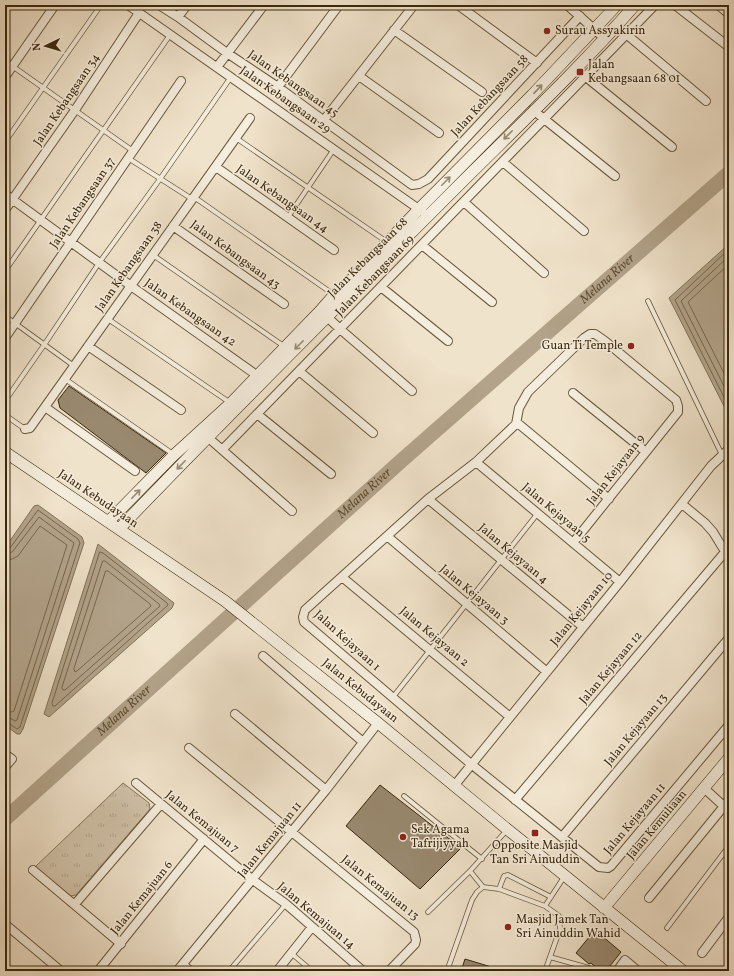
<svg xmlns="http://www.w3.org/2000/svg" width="734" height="976" font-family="Vollkorn,serif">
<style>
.park{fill:url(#park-tufts);stroke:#86765a}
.water{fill:#b2a38a;stroke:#827257}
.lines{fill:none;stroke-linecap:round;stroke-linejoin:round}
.shore{stroke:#76664a;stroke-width:1}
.river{stroke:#b2a38a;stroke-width:15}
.building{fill:#99896f;stroke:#3b280b}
.lane-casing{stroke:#68573b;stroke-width:5.5}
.street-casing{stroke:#68573b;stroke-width:10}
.secondary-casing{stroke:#3b280b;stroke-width:12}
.lane{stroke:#f5eddd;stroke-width:4}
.street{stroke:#f5eddd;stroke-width:8}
.secondary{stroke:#f5eddd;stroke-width:11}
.oneway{stroke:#988a74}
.poi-dot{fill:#8f2418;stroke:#f5eddd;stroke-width:1.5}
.labels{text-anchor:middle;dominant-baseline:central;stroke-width:3;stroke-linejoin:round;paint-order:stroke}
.poi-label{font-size:12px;fill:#3b280b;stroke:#f5eddd;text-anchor:start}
.street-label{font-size:12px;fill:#3b280b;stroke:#f5eddd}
.water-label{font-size:13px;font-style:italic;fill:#5f4d31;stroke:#f5eddd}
</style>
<defs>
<pattern id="park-tufts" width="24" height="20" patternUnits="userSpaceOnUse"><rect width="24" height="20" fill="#d1c3aa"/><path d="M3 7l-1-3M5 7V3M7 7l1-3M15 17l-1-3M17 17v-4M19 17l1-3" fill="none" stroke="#b4a891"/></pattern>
</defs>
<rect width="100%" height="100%" fill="#f0e3cb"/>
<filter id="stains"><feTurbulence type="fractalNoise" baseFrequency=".005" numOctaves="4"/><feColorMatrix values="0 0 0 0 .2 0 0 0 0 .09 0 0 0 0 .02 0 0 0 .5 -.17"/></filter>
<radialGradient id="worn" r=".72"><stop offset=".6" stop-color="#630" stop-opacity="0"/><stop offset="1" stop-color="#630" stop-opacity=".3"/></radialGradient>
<path class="park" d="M 123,783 L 149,803 L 150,809 L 76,895 L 70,896 L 35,867 Z"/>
<path class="water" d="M 729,244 L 729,416 L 669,298 Z
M 38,505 L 82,537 L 84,543 L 23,729 L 20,734 L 17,734 L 5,725 L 5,548 L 34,506 Z
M 98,544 L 174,603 L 172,608 L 49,717 L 44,714 Z"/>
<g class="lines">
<path class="shore" d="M 729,249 L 675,300 L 729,407
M 729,256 L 681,301 L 729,396
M 729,264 L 688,302 L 729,383
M 5,549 L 10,548 L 38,510 L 78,539 L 80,543 L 20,727 L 17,729 L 8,723 L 5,722
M 100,552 L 103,553 L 167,603 L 168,605 L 55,706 L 53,706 L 52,704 Z
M 5,555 L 9,554 L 13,551 L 39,517 L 74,543 L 17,720 L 15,721 L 10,718 L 5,717
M 5,561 L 12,559 L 18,556 L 40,526 L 67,545 L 14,711 L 12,712 L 5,711
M 103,561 L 105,561 L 159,604 L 160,606 L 65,690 L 63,690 L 62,688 Z
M 106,571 L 108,571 L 150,604 L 151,606 L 77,671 L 75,672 L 74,669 Z"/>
<path class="river" id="s1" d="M 5,819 L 401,461 L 729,173"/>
</g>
<path class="building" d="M 69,386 L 166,453 L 146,473 L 60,408 L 58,400 Z
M 380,785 L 461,848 L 420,889 L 346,826 Z
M 595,930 L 621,952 L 606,971 L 600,971 L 591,963 L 589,964 L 576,953 Z
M 465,959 L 498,969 L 498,971 L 461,971 Z"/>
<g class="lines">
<defs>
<path id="lane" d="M 5,13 L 10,5
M 5,61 L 133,151
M 236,138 L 387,242
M 5,142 L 101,5
M 128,158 L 192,199
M 194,197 L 333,294
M 288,217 L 334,149
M 153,255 L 285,347
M 5,271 L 170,35
M 648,301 L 722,455
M 5,316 L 74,366
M 108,319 L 229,402
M 65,379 L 173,454
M 5,401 L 44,345 L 99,263 L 160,179 L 231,77
M 5,415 L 25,429
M 393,697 L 538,513
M 404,796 L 482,859
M 483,887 L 470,871 L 507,830
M 499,889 L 504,876 L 508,875 L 551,897
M 428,912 L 470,871
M 667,928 L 729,846
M 291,953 L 312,971
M 550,957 L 589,968
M 184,963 L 194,971
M 229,971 L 286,904
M 447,971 L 472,900 L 477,892 L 483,887 L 499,889 L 545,906
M 545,971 L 560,929 L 559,916 L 545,906 L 564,877"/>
<path id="street" d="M 128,5 L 423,212
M 159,5 L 178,17 L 227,53 L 278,87 L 412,185 L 419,184 L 428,179 L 580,16
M 458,5 L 537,63
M 567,5 L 604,38
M 675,5 L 729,47
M 718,5 L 729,14
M 178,17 L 187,5
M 394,30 L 482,92
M 626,34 L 706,101
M 217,67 L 264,5
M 359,76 L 439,133
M 5,77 L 55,5
M 586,77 L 672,147
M 278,87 L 339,5
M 533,110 L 615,176
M 324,120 L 414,5
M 503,162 L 584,231
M 216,167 L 334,250
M 5,194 L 131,286 L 262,379
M 464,202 L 544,273
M 5,210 L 75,110 L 139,13
M 173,226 L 284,304
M 422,245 L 492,302
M 381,287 L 448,341
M 324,314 L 340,329 L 412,391
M 5,338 L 181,81
M 88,346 L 181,410
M 299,371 L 373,433
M 573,393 L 646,452
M 45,407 L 135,471
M 257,414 L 331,474
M 516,424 L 476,462 L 428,499 L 305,610 L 303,617 L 304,622 L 471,764 L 599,867 L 608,868 L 611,866 L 729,725
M 516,424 L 519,408 L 528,392 L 584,338 L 590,334 L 595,334 L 605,341 L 676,400 L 678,406 L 678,412 L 573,543
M 516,424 L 520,425 L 609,499
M 25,429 L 30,428 L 250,118
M 204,434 L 292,511
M 222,450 L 655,5
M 476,462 L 620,582
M 428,499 L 583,627
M 682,504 L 705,523 L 713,532 L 729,558
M 387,536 L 547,672
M 342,577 L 510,717
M 263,656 L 363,742
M 235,714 L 326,790
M 189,748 L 414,932 L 416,940 L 415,944 L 389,971
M 5,754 L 12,759 L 5,767
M 136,783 L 253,880 L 286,904 L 363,971
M 454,786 L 620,582 L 711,466 L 729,449
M 704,788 L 729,811
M 515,800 L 725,552
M 562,837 L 729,638
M 33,870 L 121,944
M 649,898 L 729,800
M 75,904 L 161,804
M 5,924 L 61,971
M 702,953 L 729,917
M 98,971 L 204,839
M 177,971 L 326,790 L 378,723
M 277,971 L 312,927
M 617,971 L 625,960 L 638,971"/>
<path id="secondary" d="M 5,452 L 225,601 L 378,723 L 507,829 L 683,971
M 109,521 L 174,455 L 231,403 L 320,311 L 334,295 L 353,278 L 419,209 L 532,95 L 617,5
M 119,529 C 229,414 342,302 454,190 C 515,129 578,70 635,5
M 604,908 L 729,758"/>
</defs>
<use href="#lane" class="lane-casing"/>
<use href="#street" class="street-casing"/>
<use href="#secondary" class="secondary-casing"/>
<use href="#lane" class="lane"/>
<use href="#street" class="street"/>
<use href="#secondary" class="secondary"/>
</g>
<defs><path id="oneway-shaft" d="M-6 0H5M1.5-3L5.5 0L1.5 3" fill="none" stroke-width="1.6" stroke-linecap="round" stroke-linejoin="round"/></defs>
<g class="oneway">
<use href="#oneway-shaft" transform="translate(538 89) rotate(-47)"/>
<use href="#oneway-shaft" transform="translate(508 135) rotate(135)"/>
<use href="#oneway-shaft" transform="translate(446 181) rotate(-45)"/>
<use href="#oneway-shaft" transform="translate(299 345) rotate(135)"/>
<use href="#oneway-shaft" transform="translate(181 465) rotate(134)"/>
<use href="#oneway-shaft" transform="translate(136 494) rotate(-46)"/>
</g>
<g class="poi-dot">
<circle cx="547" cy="31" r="4"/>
<rect x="576" y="68" width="8" height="8" rx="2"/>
<circle cx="631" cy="346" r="4"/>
<rect x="531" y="829" width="8" height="8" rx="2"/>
<circle cx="403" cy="837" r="4"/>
<circle cx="508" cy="927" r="4"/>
</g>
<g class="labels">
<g class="poi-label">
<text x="555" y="31">Surau Assyakirin</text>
<text x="588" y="65">Jalan<tspan x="588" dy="14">Kebangsaan 68 01</tspan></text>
<text x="623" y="346" text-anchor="end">Guan Ti Temple</text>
<text x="411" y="830">Sek Agama<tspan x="411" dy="14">Tafrijiyyah</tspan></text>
<text x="535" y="846" text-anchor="middle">Opposite Masjid<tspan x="535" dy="14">Tan Sri Ainuddin</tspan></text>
<text x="516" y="920">Masjid Jamek Tan<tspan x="516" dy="14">Sri Ainuddin Wahid</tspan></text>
</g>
<g class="street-label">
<text transform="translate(293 84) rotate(35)">Jalan Kebangsaan 45</text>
<text transform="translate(490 96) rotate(-47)">Jalan Kebangsaan 58</text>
<text transform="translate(67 100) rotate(-56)">Jalan Kebangsaan 34</text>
<text transform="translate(285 100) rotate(35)">Jalan Kebangsaan 29</text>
<text transform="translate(282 199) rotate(35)">Jalan Kebangsaan 44</text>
<text transform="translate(83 203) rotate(-56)">Jalan Kebangsaan 37</text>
<text transform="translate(235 255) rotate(36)">Jalan Kebangsaan 43</text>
<text transform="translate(368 258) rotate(-45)">Jalan Kebangsaan 68</text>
<text transform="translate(129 267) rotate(-55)">Jalan Kebangsaan 38</text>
<text transform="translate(375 276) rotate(-46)">Jalan Kebangsaan 69</text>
<text transform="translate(190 313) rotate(35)">Jalan Kebangsaan 42</text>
<text transform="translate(616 470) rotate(-52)">Jalan Kejayaan 9</text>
<text transform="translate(98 499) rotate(34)">Jalan Kebudayaan</text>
<text transform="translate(556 513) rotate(40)">Jalan Kejayaan 5</text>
<text transform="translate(513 554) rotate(40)">Jalan Kejayaan 4</text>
<text transform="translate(474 595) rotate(40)">Jalan Kejayaan 3</text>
<text transform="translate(582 609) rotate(-51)">Jalan Kejayaan 10</text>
<text transform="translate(434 637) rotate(40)">Jalan Kejayaan 2</text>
<text transform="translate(347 641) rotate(42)">Jalan Kejayaan 1</text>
<text transform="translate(611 668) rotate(-50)">Jalan Kejayaan 12</text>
<text transform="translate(360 691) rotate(39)">Jalan Kebudayaan</text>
<text transform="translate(636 730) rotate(-50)">Jalan Kejayaan 13</text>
<text transform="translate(635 819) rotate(-50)">Jalan Kejayaan 11</text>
<text transform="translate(202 822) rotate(39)">Jalan Kemajuan 7</text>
<text transform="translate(657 825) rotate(-50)">Jalan Kemuliaan</text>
<text transform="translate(270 840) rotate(-51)">Jalan Kemajuan 11</text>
<text transform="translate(380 888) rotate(39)">Jalan Kemajuan 13</text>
<text transform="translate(142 898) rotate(-51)">Jalan Kemajuan 6</text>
<text transform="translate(316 916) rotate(40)">Jalan Kemajuan 14</text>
</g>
<g class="water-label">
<text stroke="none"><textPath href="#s1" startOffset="809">Melana River</textPath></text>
<text stroke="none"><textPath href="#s1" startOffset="485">Melana River</textPath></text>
<text stroke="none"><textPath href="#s1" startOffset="161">Melana River</textPath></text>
</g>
</g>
<rect width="734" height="976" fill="none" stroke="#f0e3cb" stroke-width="20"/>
<rect x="6" y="6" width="722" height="964" fill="none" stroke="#3b280b" stroke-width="2"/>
<rect x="10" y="10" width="714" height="956" fill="none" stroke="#3b280b"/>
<g transform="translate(46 46) rotate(265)" stroke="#f5eddd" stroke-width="3" paint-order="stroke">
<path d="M0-3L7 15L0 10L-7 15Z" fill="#3b280b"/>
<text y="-6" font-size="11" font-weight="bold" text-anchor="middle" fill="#3b280b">N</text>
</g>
<rect width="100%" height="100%" filter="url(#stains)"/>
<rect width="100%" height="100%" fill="url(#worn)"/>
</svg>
